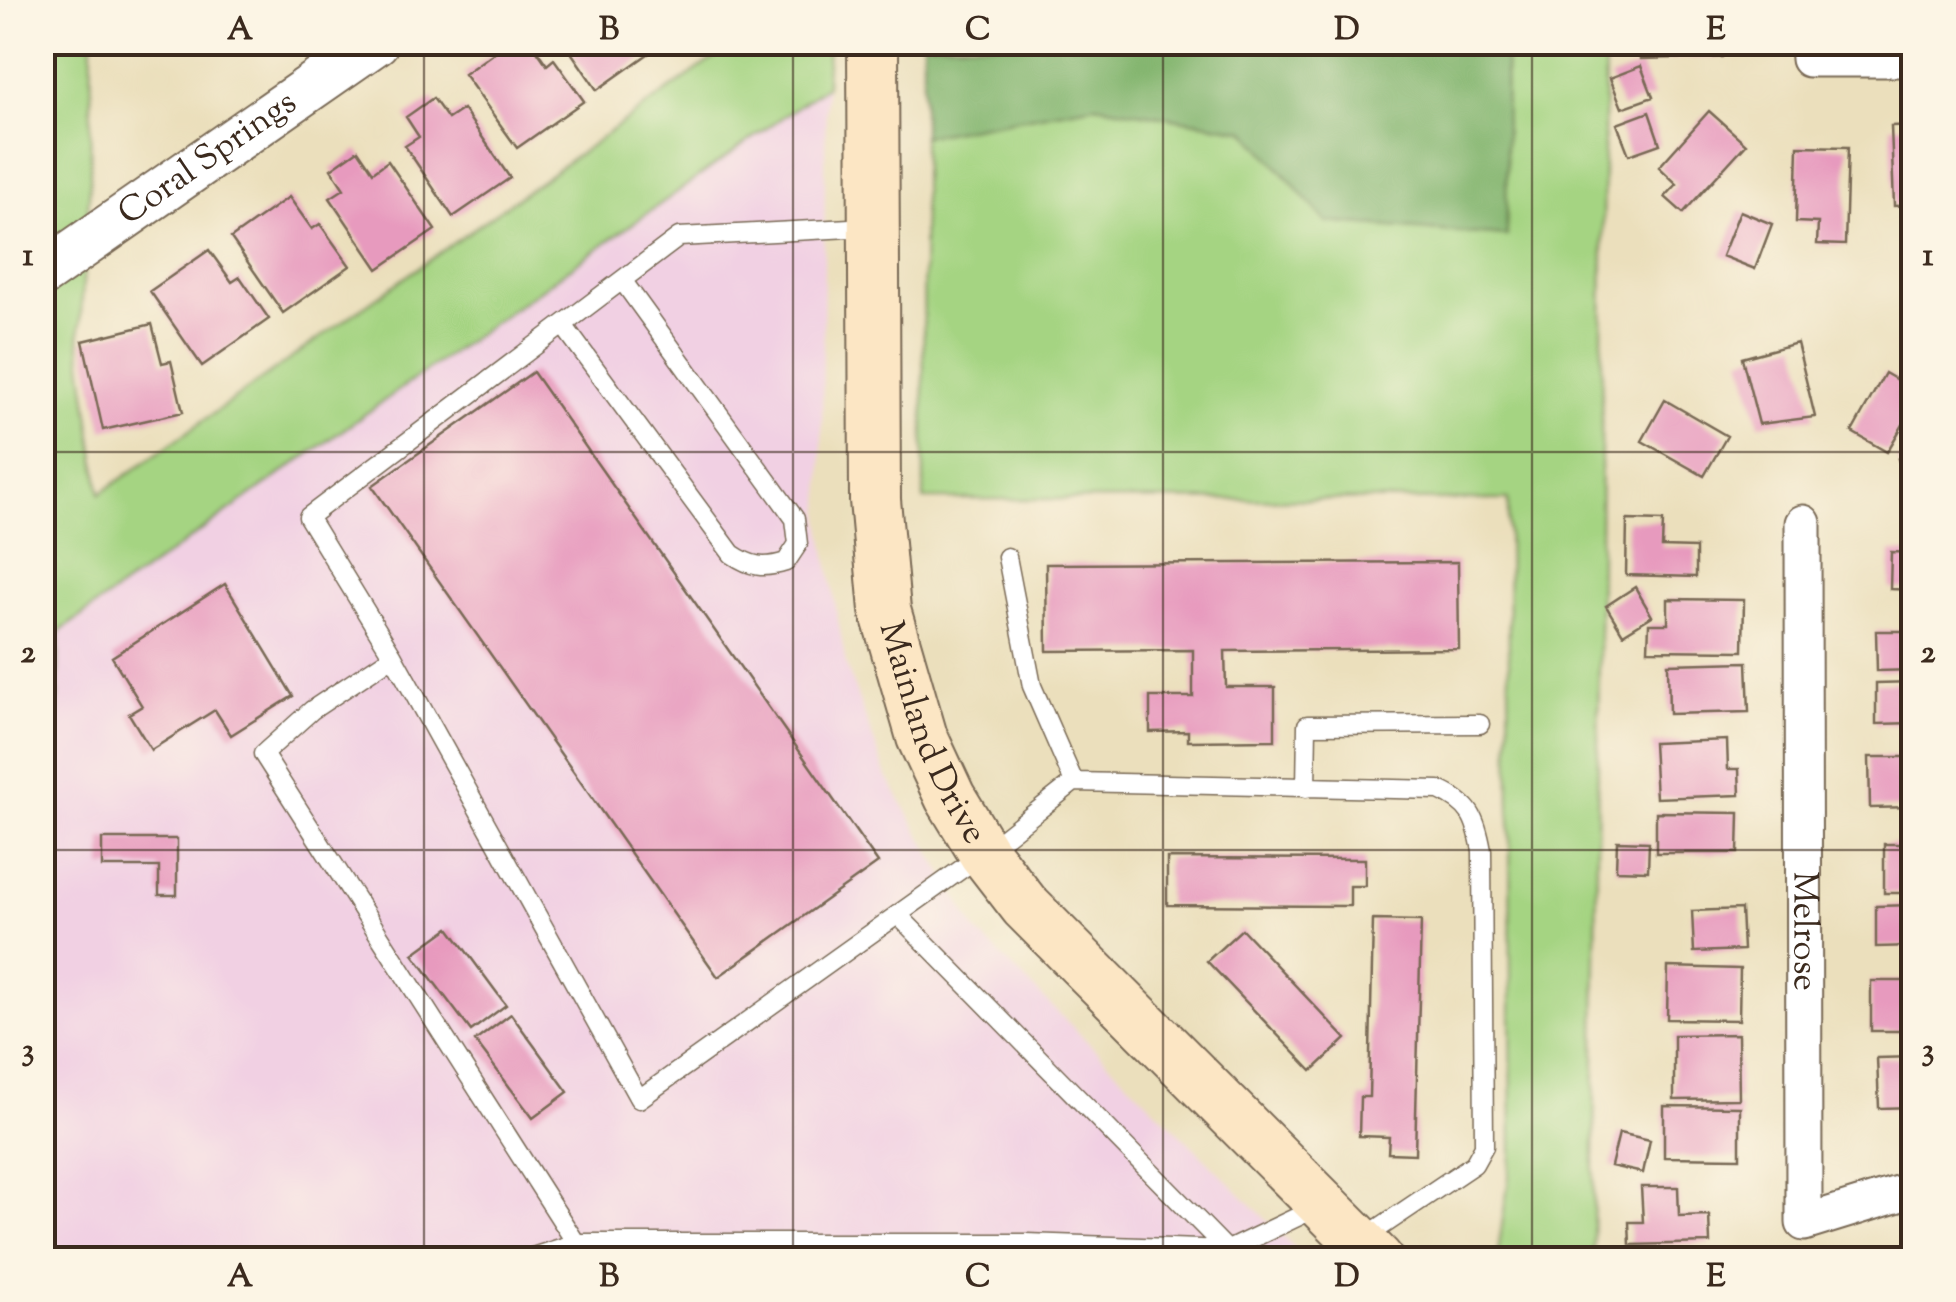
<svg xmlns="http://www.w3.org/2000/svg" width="1956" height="1302" font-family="'Sorts Mill Goudy',serif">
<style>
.built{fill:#f1d0e3}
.green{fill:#a5d482;stroke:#707f50;stroke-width:2.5}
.forest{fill:#84b670;stroke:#607047;stroke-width:2.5}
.building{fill:#e79abe}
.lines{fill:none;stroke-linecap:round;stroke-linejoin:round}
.service-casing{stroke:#796955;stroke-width:21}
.minor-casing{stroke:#796955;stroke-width:39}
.tertiary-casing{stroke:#796955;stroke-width:49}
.secondary-casing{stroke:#796955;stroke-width:54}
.service{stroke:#fff;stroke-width:18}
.minor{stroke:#fff;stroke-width:35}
.tertiary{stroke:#fff;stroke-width:45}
.secondary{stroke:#fce6c4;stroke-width:50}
.grid{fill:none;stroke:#3b2a1e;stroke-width:2.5;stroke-opacity:0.55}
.labels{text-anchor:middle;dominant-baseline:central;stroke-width:8;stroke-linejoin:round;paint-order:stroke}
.street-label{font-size:35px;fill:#3b2a1e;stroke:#fcf5e5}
.neatline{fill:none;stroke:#3b2a1e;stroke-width:4}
.grid-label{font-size:32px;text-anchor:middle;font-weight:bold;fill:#3b2a1e}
</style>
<rect width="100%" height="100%" fill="#fcf5e5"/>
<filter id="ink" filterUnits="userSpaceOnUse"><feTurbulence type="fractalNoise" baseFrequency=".01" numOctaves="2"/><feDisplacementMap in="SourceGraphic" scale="20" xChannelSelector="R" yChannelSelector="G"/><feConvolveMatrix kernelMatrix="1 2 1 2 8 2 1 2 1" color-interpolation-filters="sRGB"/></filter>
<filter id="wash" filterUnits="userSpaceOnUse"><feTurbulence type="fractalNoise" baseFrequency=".0048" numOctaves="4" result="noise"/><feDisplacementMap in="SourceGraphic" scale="40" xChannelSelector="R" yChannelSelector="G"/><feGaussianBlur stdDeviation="2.25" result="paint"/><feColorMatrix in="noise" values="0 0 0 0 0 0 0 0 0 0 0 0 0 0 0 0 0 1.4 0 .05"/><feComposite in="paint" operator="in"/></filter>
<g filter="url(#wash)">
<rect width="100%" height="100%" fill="#ebdfbc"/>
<path class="built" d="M 826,86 L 821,522 L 846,665 L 887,777 L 976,931 L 1306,1259 L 46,1260 L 59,632 Z"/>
<path class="green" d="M 43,43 L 92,43 L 90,181 L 79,341 L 100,494 L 735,43 L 828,43 L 826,86 L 59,632 L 55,814 L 43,825 Z
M 1505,43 L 1605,43 L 1593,1259 L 1497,1259 L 1512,1156 L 1508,500 L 924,499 L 923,136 L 1095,105 L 1245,130 L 1327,222 L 1506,236 Z"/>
<path class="forest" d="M 923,43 L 1505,43 L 1507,236 L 1327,222 L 1245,130 L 1095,105 L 923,136 Z"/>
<g id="blocks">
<path class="building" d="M 509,42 L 531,42 L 547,65 L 554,59 L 584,101 L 517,148 L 464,74 Z
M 564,42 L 665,42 L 597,90 Z
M 1640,42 L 1722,42 L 1722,57 L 1641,59 Z
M 1641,66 L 1653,97 L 1622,108 L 1610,78 Z
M 433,98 L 448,119 L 463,109 L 510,178 L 453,217 L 405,146 L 419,137 L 406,117 Z
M 1709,111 L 1746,144 L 1683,213 L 1665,197 L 1677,184 L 1659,167 Z
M 1649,112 L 1660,144 L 1629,155 L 1617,124 Z
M 1914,125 L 1914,205 L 1894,206 L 1891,126 Z
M 1798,146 L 1848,147 L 1845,245 L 1817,244 L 1818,223 L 1796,222 Z
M 358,150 L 373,172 L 388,161 L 435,230 L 378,269 L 330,198 L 344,189 L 331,169 Z
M 289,197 L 312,229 L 320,224 L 350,266 L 283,313 L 231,238 Z
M 1740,211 L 1772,224 L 1755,269 L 1722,256 Z
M 209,250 L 232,282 L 240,277 L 269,319 L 202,366 L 150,291 Z
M 152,324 L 162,363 L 171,361 L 183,412 L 103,430 L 83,341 Z
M 1797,343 L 1815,417 L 1759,424 L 1742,358 Z
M 533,372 L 878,863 L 718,977 L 372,486 Z
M 1885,373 L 1914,390 L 1914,406 L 1887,452 L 1852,432 Z
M 1665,400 L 1727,436 L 1704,476 L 1642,441 Z
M 1914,452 L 1914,497 L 1913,497 L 1898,459 Z
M 1627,520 L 1663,521 L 1662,547 L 1696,548 L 1696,577 L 1626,575 Z
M 1891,552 L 1914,553 L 1914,590 L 1890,589 Z
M 1458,562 L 1459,649 L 1225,651 L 1226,687 L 1275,687 L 1275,740 L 1188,741 L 1188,731 L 1150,732 L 1150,697 L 1193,697 L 1193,650 L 1047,651 L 1046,564 Z
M 225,584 L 293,696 L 231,735 L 215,710 L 151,750 L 129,714 L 142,706 L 112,657 Z
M 1635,587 L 1652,616 L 1623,634 L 1606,606 Z
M 1668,599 L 1744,600 L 1743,651 L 1648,650 L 1649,624 L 1668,624 Z
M 1876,631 L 1914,631 L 1914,670 L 1877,671 Z
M 1747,662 L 1749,712 L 1669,714 L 1668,664 Z
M 1914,682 L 1914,723 L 1876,724 L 1876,683 Z
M 1727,740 L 1728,769 L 1739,769 L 1740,795 L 1656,798 L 1653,743 Z
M 1869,757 L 1914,757 L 1914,807 L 1870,808 Z
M 1656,812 L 1739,813 L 1738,853 L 1656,853 Z
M 102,839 L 177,839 L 177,895 L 159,895 L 159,867 L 102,867 Z
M 1617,841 L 1649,842 L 1648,871 L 1616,870 Z
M 1884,844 L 1914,844 L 1914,893 L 1884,893 Z
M 1167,858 L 1365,859 L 1365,886 L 1350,886 L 1350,906 L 1167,905 Z
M 1914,905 L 1914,946 L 1876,947 L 1876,906 Z
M 1741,909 L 1743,950 L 1694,952 L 1692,911 Z
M 1373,920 L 1421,921 L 1415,1154 L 1388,1153 L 1389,1137 L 1359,1136 L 1360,1097 L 1369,1097 Z
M 449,928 L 506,1005 L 471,1031 L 413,954 Z
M 1242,929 L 1346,1039 L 1312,1071 L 1207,961 Z
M 1668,967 L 1740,969 L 1739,1020 L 1667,1019 Z
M 1871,981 L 1914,981 L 1914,1031 L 1871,1031 Z
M 511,1014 L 568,1092 L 533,1118 L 475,1041 Z
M 1738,1034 L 1739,1099 L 1674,1100 L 1674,1035 Z
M 1914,1057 L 1914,1107 L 1879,1108 L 1877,1058 Z
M 1664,1106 L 1740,1107 L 1740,1158 L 1664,1157 Z
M 1619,1133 L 1650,1140 L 1643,1173 L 1611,1166 Z
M 1641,1187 L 1678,1187 L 1679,1216 L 1709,1215 L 1710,1243 L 1630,1245 L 1629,1222 L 1643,1222 Z"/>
</g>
</g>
<g filter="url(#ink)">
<use href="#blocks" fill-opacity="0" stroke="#796955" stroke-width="2.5"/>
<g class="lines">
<defs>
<path id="service" d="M 869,227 L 679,237 L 308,517 L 393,656 L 639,1099 L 984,853 L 1074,782 L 1032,686 L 1007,557
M 563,325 L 732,554 C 751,567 764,569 786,562 L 798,544 L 795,519 L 622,280
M 393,656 L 312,710 L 263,754 L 576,1243 L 1026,1243 L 1228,1250 L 1318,1207
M 1074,782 L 1439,790 C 1470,804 1476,817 1482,851 L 1484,1146 L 1474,1164 L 1364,1238
M 1306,788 L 1307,725 L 1480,724
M 898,915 L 1237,1260
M 523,1260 L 576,1243"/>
<g id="minor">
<path d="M 1808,42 L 1809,59 L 1914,59"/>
<path id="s1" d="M 1803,523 L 1804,1223 L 1914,1189"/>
</g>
<g id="tertiary">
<path id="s2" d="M 42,274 L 376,42"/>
</g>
<g id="secondary">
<path id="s3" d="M 873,42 L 875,500 L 885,610 L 922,737 L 950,797 L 984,853 L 1025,906 L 1378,1260"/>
</g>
</defs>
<use href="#service" class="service-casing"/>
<use href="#minor" class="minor-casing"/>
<use href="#tertiary" class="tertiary-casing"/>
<use href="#secondary" class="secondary-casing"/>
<use href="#service" class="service"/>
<use href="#minor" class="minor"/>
<use href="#tertiary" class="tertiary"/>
<use href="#secondary" class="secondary"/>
</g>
</g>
<path class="grid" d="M 424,42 L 424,1260M 793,42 L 793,1260M 1163,42 L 1163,1260M 1532,42 L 1532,1260M 42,452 L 1914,452M 42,850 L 1914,850"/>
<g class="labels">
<g class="street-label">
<text stroke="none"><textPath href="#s2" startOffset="202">Coral Springs</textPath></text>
<text stroke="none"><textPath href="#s3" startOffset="700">Mainland Drive</textPath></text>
<text stroke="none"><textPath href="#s1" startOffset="408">Melrose</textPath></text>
</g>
</g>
<rect width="1956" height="1302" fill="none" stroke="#fcf5e5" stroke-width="110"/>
<rect x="55" y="55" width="1846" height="1192" class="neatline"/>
<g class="grid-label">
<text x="240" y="39">A</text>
<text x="609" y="39">B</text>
<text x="978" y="39">C</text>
<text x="1347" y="39">D</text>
<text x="1716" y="39">E</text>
<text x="28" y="265">1</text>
<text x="1928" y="265">1</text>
<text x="28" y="662">2</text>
<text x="1928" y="662">2</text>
<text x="28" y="1060">3</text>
<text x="1928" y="1060">3</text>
<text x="240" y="1286">A</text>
<text x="609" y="1286">B</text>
<text x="978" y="1286">C</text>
<text x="1347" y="1286">D</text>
<text x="1716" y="1286">E</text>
</g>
</svg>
